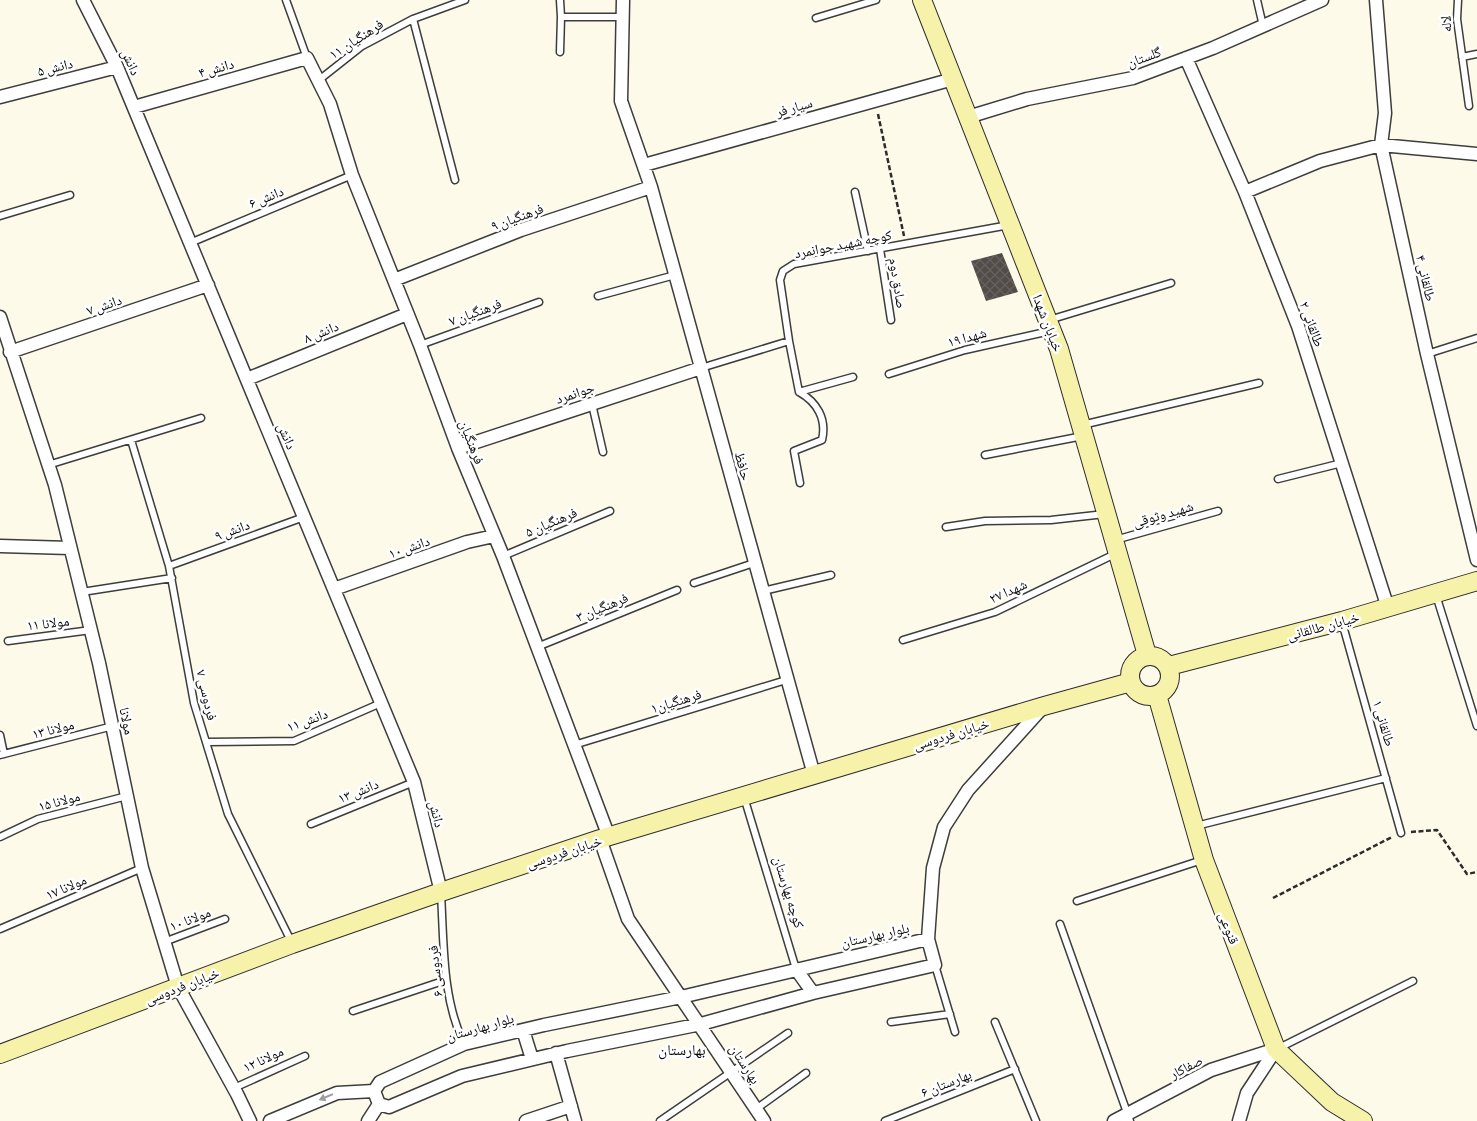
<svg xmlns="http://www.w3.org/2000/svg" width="1477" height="1121" font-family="'Crimson Pro','Noto Naskh Arabic',serif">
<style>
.building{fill:url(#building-cross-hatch)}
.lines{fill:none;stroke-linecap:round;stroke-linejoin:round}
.lane-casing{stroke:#3d3d3d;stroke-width:9}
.street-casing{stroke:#3d3d3d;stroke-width:15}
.secondary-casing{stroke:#2c2c2c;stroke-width:20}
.path{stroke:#2c2c2c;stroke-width:2.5;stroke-dasharray:5 2.5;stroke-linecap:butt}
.lane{stroke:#fff;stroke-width:6}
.street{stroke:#fff;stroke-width:12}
.secondary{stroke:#f7f2aa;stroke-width:18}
.oneway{fill:#9d9d9d}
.labels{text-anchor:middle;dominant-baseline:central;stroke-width:5;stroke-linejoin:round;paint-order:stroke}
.street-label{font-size:14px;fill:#0a0a0a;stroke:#fff}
.neighbourhood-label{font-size:15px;fill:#0a0a0a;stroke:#fff}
</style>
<defs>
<pattern id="building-cross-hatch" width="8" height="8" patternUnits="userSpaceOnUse" patternTransform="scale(1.25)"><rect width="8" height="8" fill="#524c48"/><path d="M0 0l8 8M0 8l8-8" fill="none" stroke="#66615e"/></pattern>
</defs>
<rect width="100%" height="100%" fill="#fdfaea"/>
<path class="building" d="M 1002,253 L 1018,292 L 986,301 L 971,261 Z"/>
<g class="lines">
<defs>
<path id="lane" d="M 286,0 L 307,58
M 560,0 L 561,17 L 560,52
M 1257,0 L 1263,26
M 1458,0 L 1457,19 L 1469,106
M 561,17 L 621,17
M 816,18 L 876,0
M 413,19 L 455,180
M 1462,57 L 1477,54
M 319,80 L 362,46 L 413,19 L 465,0
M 855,192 L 868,251
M 0,216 L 70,195
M 190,243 L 352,175
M 880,249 L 891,320
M 598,296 L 675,275
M 1049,320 L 1171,283
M 789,341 L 799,392 C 817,402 827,419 822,440 L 794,451 L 800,483
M 420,345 L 539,302
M 1427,354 L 1477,338
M 701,368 L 789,341 L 780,280 L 783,271 L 794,264 L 1009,225
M 889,374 L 965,350 L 1050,331
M 799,392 L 853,377
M 592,404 L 603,452
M 1082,425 L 1259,383
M 131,440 L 169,566 L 194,703 L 228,814 L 292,943
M 985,455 L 1083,436
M 48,465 L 201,418
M 1278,479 L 1342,463
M 946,527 L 985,521 L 1051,520 L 1105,514
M 1115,540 L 1218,511
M 503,556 L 610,511
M 169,566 L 304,517
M 694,583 L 754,563
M 763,591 L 831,575
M 82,592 L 172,578
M 1436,595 L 1477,726
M 1342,622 L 1401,833
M 903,640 L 995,612 L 1117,553
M 8,641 L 91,630
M 537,647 L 677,590
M 0,735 L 4,754
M 207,742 L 294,741 L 381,703
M 574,745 L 786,680
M 0,755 L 113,726
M 744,797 L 796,969
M 311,824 L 414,782
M 1196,826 L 1386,778
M 0,837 L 38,819 L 127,796
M 441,894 C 444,944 442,998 464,1044
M 1077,901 L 1202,860
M 1060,924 L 1130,1121
M 0,929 L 142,868
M 164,942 L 225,919
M 935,965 L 955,1032
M 353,1011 L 446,980
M 891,1022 L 950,1014
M 995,1022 L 1036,1121
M 1277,1049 L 1413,981
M 234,1088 L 305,1056
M 756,1109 L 806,1073
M 660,1121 L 788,1033
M 885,1121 L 1015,1069"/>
<path id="street" d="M 83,0 L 117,67 L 414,782 L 441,892
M 623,0 L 621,101 L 651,187 L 814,775
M 1376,0 L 1385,113 L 1381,145 L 1427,354 L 1477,560
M 1186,58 L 1245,192 L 1298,326 L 1388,608
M 0,97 L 117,67
M 134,107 L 307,58 L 330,104 L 352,175 L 420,345 L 458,448 L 503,556 L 609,837
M 968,117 L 1027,99 L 1133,78 L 1213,48 L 1322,0
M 644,165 L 953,79
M 1245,192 L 1320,161 L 1381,145 L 1477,154
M 394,280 L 521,230 L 651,187
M 0,317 L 55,485 L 99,663 L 142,868 L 178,987 L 237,1094 L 250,1121
M 10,352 L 208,285
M 247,379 L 407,314
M 458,448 L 701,368
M 0,546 L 70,548
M 334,589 L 467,542 L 494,536
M 600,839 L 628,919 L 764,1121
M 928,939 L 935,965 L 813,993 L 701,1024 L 567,1051 L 462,1076 L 389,1107 L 379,1104 L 374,1091 L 380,1082 L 464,1044 L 544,1025 L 681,997 Z
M 928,939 L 933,868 L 944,827 L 968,790 L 1044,706
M 796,969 L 813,993
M 523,1030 L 532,1059
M 556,1053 L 575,1121
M 270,1121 L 337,1093 L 374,1091
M 368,1121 L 379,1104
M 526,1121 L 571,1106
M 1114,1121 L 1211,1070 L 1276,1049
M 1239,1121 L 1247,1093 L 1276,1049"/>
<path id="secondary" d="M 922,0 L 1059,349 L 1147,655
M1130 676a20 20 0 1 1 40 0a20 20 0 1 1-40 0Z
M 1169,666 L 1342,621 L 1477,581
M 1157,695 L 1204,860 L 1276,1049 L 1332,1102 L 1363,1121
M 0,1054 L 292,944 L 441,892 L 600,839 L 1044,706 L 1131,682"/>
</defs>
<use href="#lane" class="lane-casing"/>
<use href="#street" class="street-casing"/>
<use href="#secondary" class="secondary-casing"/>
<path class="path" d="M 878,114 L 904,236
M 1411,832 L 1437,830 L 1467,874 L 1477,872
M 1273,898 L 1392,837"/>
<use href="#lane" class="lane"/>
<use href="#street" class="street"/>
<use href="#secondary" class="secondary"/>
</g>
<defs><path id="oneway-solid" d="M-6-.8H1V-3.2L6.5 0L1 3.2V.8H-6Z" transform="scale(1.25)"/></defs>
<use class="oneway" href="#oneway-solid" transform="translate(326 1097) rotate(157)"/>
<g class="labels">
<g class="street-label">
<text transform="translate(1446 24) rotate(-94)">لاله</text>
<text transform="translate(356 39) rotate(-33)">فرهنگیان ۱۱</text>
<text transform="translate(1144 57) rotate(-20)">گلستان</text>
<text transform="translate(131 62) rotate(65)">دانش</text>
<text transform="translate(55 67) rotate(-14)">دانش ۵</text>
<text transform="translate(216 68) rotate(-16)">دانش ۴</text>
<text transform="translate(794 107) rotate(-16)">سیار فر</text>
<text transform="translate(266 197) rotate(-22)">دانش ۶</text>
<text transform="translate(517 217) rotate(-20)">فرهنگیان ۹</text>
<text transform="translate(843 244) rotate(-11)">کوچه شهید جوانمرد</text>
<text transform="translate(1426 278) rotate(77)">طالقانی ۴</text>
<text transform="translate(898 283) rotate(81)">صادق دوم</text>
<text transform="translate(104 305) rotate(-19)">دانش ۷</text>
<text transform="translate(475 312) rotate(-20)">فرهنگیان ۷</text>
<text transform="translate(1048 323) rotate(69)">خیابان شهدا</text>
<text transform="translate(1312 324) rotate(70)">طالقانی ۲</text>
<text transform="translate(321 332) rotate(-22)">دانش ۸</text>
<text transform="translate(967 337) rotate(-15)">شهدا ۱۹</text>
<text transform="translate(575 393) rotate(-18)">جوانمرد</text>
<text transform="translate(287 436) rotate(67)">دانش</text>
<text transform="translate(472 442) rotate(69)">فرهنگیان</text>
<text transform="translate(743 466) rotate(75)">حافظ</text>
<text transform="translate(1163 514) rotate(-16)">شهید وثوقی</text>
<text transform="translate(551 522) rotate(-23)">فرهنگیان ۵</text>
<text transform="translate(232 530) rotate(-20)">دانش ۹</text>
<text transform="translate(409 547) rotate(-19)">دانش ۱۰</text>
<text transform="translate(1008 591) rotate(-24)">۲۷ شهدا</text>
<text transform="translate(602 607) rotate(-22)">فرهنگیان ۳</text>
<text transform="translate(48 623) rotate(-7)">مولانا ۱۱</text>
<text transform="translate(1323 626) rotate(-15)">خیابان طالقانی</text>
<text transform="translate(207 695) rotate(77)">فردوسی ۷</text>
<text transform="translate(676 701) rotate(-17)">فرهنگیان۱</text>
<text transform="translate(307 720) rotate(-20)">دانش ۱۱</text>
<text transform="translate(127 721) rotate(78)">مولانا</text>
<text transform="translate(1384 723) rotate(74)">طالقانی ۱</text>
<text transform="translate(53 729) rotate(-14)">مولانا ۱۳</text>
<text transform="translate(951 734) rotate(-17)">خیابان فردوسی</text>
<text transform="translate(358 791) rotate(-22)">دانش ۱۳</text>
<text transform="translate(59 801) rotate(-15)">مولانا ۱۵</text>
<text transform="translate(437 814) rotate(76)">دانش</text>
<text transform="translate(564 852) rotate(-18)">خیابان فردوسی</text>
<text transform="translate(66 887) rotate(-23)">مولانا ۱۷</text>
<text transform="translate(789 892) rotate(73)">کوچه بهارستان</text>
<text transform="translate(190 919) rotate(-21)">مولانا ۱۰</text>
<text transform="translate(1229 928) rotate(69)">قنوعی</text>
<text transform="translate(875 935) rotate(-13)">بلوار بهارستان</text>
<text transform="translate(435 971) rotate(-96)">فردوسی ۶</text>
<text transform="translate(182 986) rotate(-21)">خیابان فردوسی</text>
<text transform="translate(480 1027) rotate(-16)">بلوار بهارستان</text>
<text transform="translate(263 1059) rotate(-25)">مولانا ۱۲</text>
<text transform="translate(745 1064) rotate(57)">بهارستان</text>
<text transform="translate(1186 1067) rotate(-27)">صفاکار</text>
<text transform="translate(946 1083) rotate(-22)">بهارستان ۶</text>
</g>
<g class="neighbourhood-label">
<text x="682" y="1050">بهارستان</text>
</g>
</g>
</svg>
